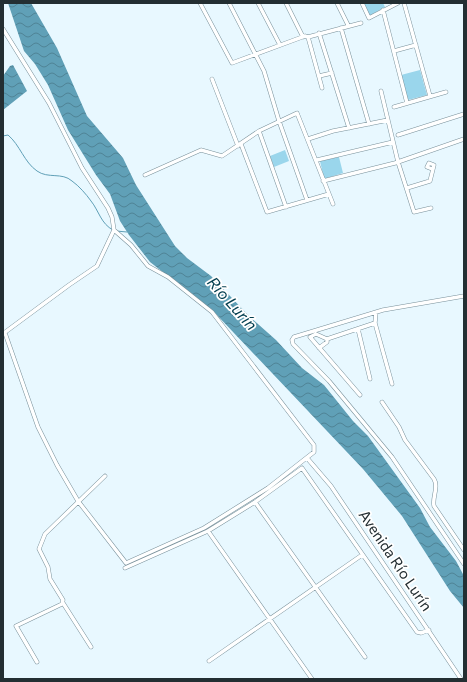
<svg xmlns="http://www.w3.org/2000/svg" width="467" height="682" font-family="Commissioner,sans-serif">
<style>
.green{fill:#9ad6ec}
.water{fill:url(#water-waves)}
.lines{fill:none;stroke-linecap:round;stroke-linejoin:round}
.stream{stroke:#60a0b7;stroke-width:1}
.street-casing{stroke:#79919b;stroke-width:4.5}
.street{stroke:#fff;stroke-width:3.5}
.labels{text-anchor:middle;dominant-baseline:central;stroke-width:3.5;stroke-linejoin:round;paint-order:stroke}
.street-label{font-size:15px;fill:#232e32;stroke:#fff}
.water-label{font-size:16px;font-style:italic;fill:#033f50;stroke:#fff}
</style>
<defs>
<pattern id="water-waves" width="16" height="10" patternUnits="userSpaceOnUse"><rect width="16" height="10" fill="#60a0b7"/><path d="M0 5q4-4 8 0t8 0" fill="none" stroke="#4f8395"/></pattern>
</defs>
<rect width="100%" height="100%" fill="#e8f8ff"/>
<path class="green" d="M 363,3 L 383,3 L 385,7 L 369,16 Z
M 420,70 L 427,95 L 408,100 L 401,75 Z
M 285,150 L 289,161 L 274,167 L 270,156 Z
M 339,157 L 343,173 L 324,179 L 320,161 Z"/>
<path class="water" d="M 8,3 L 31,3 L 57,48 L 87,116 L 123,158 L 136,185 L 175,246 L 187,258 L 211,276 L 250,317 L 276,340 L 302,368 L 324,385 L 353,421 L 368,436 L 420,508 L 430,527 L 456,561 L 464,576 L 464,608 L 450,591 L 402,516 L 363,469 L 215,313 L 150,262 L 129,235 L 120,221 L 110,194 L 96,175 L 68,130 L 48,85 L 35,64 L 24,51 Z
M 13,65 L 27,91 L 3,110 L 3,76 L 10,66 Z"/>
<g class="lines">
<path class="stream" d="M 3,136 L 8,135 C 20,145 24,162 37,171 C 48,179 62,172 72,181 C 79,186 86,194 91,201 C 99,211 101,224 113,230
M 116,231 L 127,232"/>
<defs>
<path id="street" d="M 200,3 L 232,63 L 305,36 L 308,37 L 361,23
M 229,3 L 264,71 L 279,121 L 307,200
M 258,3 L 280,45
M 286,3 L 303,37
M 337,3 L 348,25
M 362,3 L 369,18 L 398,3
M 404,3 L 430,96
M 383,10 L 407,103
M 341,28 L 369,124
M 3,29 L 49,103 L 82,168 L 108,208 L 112,217 L 114,230 L 131,245 L 148,266 L 168,277 L 212,312 L 314,445 L 314,452 L 268,488 L 204,528 L 126,563 L 78,501 L 57,465 L 38,427 L 5,333
M 319,33 L 349,128
M 308,37 L 322,88
M 394,51 L 416,45
M 319,76 L 332,73
M 212,79 L 238,146
M 381,91 L 398,162 L 414,212 L 431,208
M 394,107 L 446,92
M 259,131 L 286,207
M 398,135 L 464,114
M 308,139 L 333,131 L 388,120
M 241,144 L 267,212 L 329,194
M 317,160 L 393,142
M 145,175 L 201,150 L 222,156 L 259,131 L 297,113 L 333,204
M 323,181 L 395,163 L 464,139
M 407,188 L 430,181 L 434,165 L 429,163 L 427,167 L 432,169
M 464,296 L 383,310 L 294,337 L 292,340 L 293,344 L 329,381 L 392,457 L 464,564
M 375,323 L 376,312
M 358,329 L 370,379
M 4,333 L 69,285 L 97,266 L 114,230
M 319,348 L 327,342 L 327,339
M 360,395 L 310,337 L 316,334 L 327,339 L 375,323 L 392,384
M 382,402 L 399,427 L 405,440 L 434,479 C 439,487 432,497 434,506 L 464,550
M 307,458 L 331,486 L 461,679
M 255,502 L 365,657
M 208,531 L 312,679
M 125,568 L 208,531 L 255,502 L 302,468 L 417,632 L 421,633 L 429,630
M 63,603 L 91,647
M 209,661 L 362,555
M 37,662 L 16,626 L 62,604 L 63,600 L 50,579 L 48,567 L 39,549 L 45,534 L 105,476"/>
</defs>
<use href="#street" class="street-casing"/>
<use href="#street" class="street"/>
</g>
<g class="labels">
<g class="street-label">
<text transform="translate(396 560) rotate(56)">Avenida Río Lurín</text>
</g>
<g class="water-label">
<text transform="translate(233 303) rotate(48)">Río Lurín</text>
</g>
</g>
<rect width="467" height="682" fill="none" stroke="#232e32" stroke-width="8"/>
</svg>
